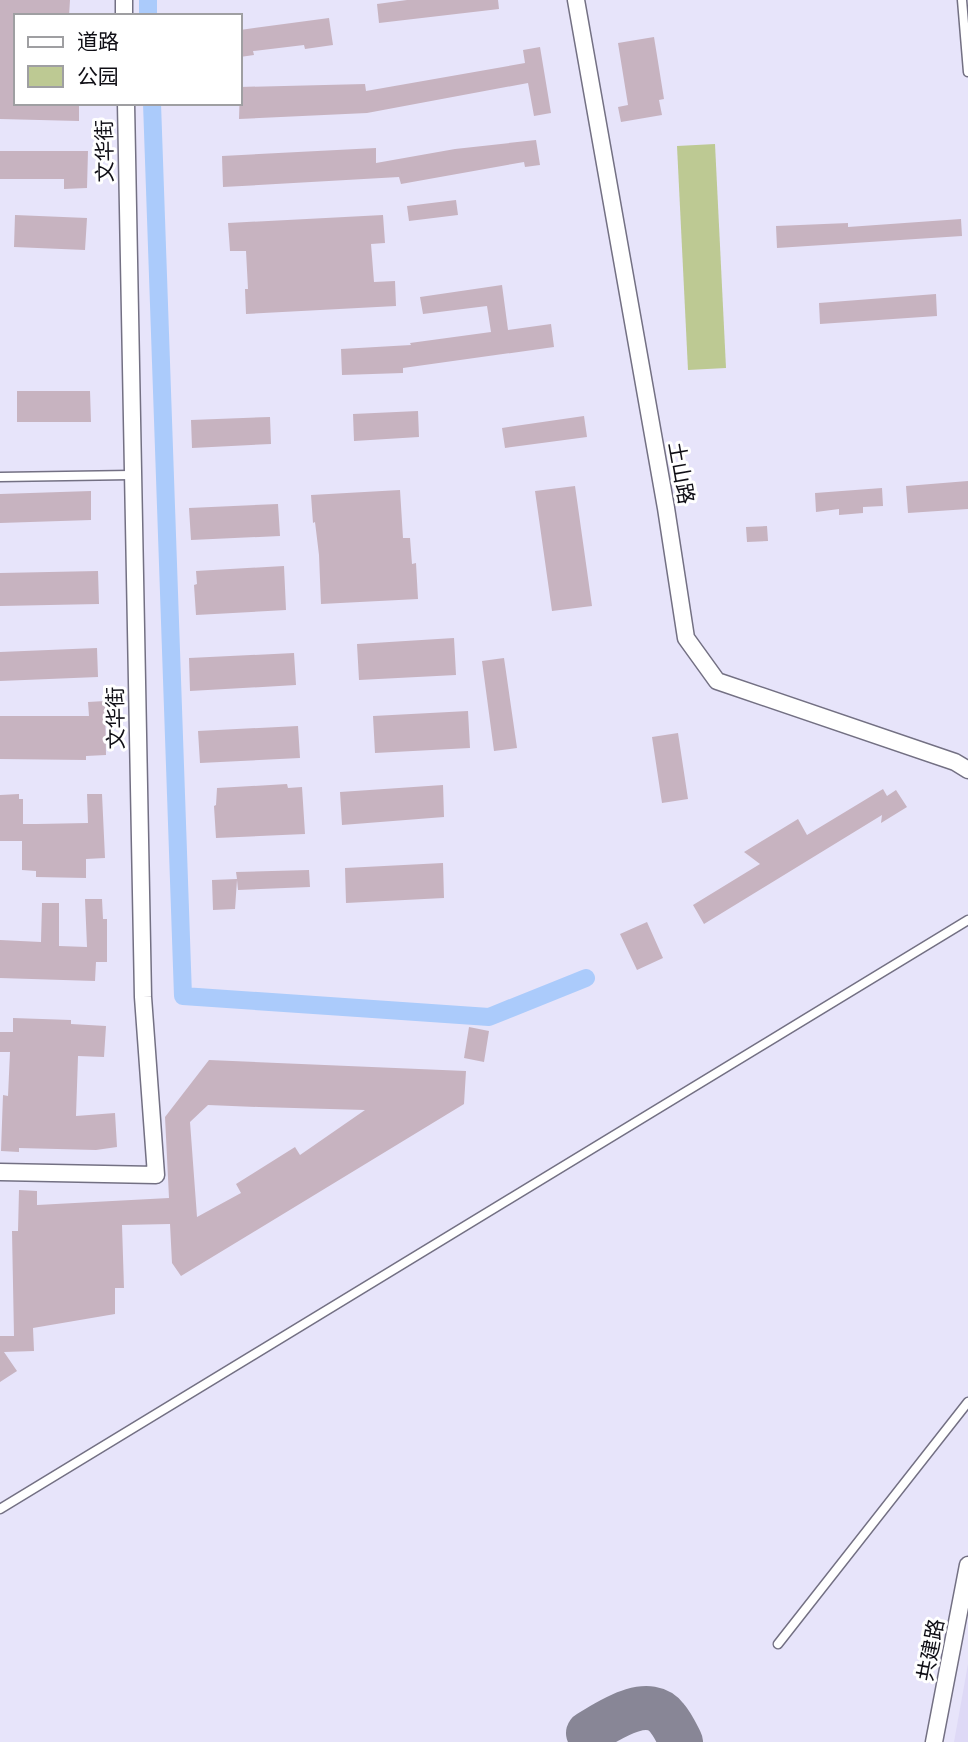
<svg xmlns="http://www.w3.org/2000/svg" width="968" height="1742" font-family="'Source Sans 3','Noto Sans SC',sans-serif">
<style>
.built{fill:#ded9f6}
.green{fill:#bdc993}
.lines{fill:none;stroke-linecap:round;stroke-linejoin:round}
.canal{stroke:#abcbfb;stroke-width:18}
.taxiway{stroke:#888696;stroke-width:44}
.building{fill:#c7b3c0;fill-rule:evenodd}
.lane-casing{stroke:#737083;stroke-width:11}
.street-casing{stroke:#737083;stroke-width:19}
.lane{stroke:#fff;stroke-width:8}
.street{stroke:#fff;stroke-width:16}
.labels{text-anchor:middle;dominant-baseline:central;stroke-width:6;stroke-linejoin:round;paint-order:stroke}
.street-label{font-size:21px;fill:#100f16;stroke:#fff}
</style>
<rect width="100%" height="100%" fill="#e7e4fa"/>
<path class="built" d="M 968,1664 L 968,1742 L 954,1742 Z"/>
<path class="green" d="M 715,144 L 726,368 L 688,370 L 677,146 Z"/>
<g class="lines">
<path class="canal" d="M 148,0 L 148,16
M 152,103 L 183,996 L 489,1017 L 586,978"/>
<path class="taxiway" d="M 588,1733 C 607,1722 648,1693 667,1718 C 673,1725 677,1734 681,1742"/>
</g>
<path class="building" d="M 0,0 L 70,0 L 69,16 L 16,16 L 16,103 L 79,103 L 79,121 L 0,119 Z
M 407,0 L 498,0 L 499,9 L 379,23 L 377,4 Z
M 329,18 L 333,45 L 305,49 L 304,45 L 253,51 L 254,55 L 240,57 L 240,30 Z
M 654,37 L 664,99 L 659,100 L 662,115 L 621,122 L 618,107 L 628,105 L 618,43 Z
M 540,47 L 551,113 L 534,116 L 528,83 L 367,113 L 239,119 L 240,87 L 365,84 L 366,91 L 525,63 L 523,50 Z
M 536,140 L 540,165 L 525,167 L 524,162 L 401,184 L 399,177 L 223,187 L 222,156 L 376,148 L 376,163 L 455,149 Z
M 0,151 L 88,151 L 87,188 L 64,189 L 64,179 L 0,179 Z
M 456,200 L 458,215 L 409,221 L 407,206 Z
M 15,215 L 87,218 L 85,250 L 14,247 Z
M 383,215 L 385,243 L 371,244 L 374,282 L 395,281 L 396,306 L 246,314 L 245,289 L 248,289 L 246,251 L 230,251 L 228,223 Z
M 961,219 L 962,236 L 777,248 L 776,226 L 848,223 L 848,227 Z
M 502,285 L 508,330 L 551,324 L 554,347 L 403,368 L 403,373 L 342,375 L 341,349 L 411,345 L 410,343 L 491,332 L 487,306 L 423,314 L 420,297 Z
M 936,294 L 937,316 L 820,324 L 819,303 Z
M 17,391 L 90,391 L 91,422 L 17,422 Z
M 418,411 L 419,437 L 354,441 L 353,414 Z
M 584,416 L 587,437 L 505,448 L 502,428 Z
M 270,417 L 271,444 L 192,448 L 191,420 Z
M 968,481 L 968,509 L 908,513 L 906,486 Z
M 575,486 L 592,606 L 552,611 L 535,491 Z
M 882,488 L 883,506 L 863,507 L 863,513 L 839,515 L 839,509 L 816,512 L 815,493 Z
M 400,490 L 403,538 L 410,538 L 412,564 L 416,563 L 418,599 L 321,604 L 319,555 L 315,522 L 313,523 L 311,495 Z
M 91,491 L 91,520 L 0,523 L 0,494 Z
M 278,504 L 280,536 L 191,540 L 189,508 Z
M 767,526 L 768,541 L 747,542 L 746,527 Z
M 284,566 L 286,610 L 196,615 L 194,585 L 197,584 L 196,571 Z
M 98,571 L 99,604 L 0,606 L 0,573 Z
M 454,638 L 456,675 L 359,680 L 357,644 Z
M 97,648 L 98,677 L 0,681 L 0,652 Z
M 294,653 L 296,685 L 190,691 L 189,658 Z
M 504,658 L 517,748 L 494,751 L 482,661 Z
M 105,701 L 106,755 L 86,756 L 86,760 L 0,759 L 0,716 L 89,716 L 88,702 Z
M 468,711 L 470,748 L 375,753 L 373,716 Z
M 298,726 L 300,758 L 200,763 L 198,731 Z
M 678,733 L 688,799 L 662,803 L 652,737 Z
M 287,784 L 288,788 L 302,787 L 305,834 L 216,838 L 214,806 L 216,805 L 217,788 Z
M 443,785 L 444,817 L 342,825 L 340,792 Z
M 883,789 L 887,796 L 896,790 L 907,807 L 881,823 L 882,815 L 704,924 L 693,905 L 760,864 L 744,852 L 798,819 L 807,835 Z
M 19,794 L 19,799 L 23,799 L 23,824 L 36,824 L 88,823 L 87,794 L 102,794 L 105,858 L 86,859 L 86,878 L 36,877 L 36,871 L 22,870 L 22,841 L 0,841 L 0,795 Z
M 443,863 L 444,898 L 346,903 L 345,868 Z
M 309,870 L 310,887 L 238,890 L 237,880 L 235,909 L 213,910 L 212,880 L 237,879 L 236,872 Z
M 85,899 L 102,899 L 103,919 L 107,919 L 107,962 L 96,962 L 95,981 L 0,978 L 0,940 L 41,942 L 42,903 L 59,903 L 59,946 L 87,947 Z
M 647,922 L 663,958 L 637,970 L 620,934 Z
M 13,1018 L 71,1020 L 71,1024 L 106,1026 L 104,1057 L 78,1056 L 76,1116 L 115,1113 L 117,1147 L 96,1150 L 19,1148 L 19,1152 L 1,1151 L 3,1095 L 8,1096 L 10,1052 L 0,1052 L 0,1032 L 13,1032 Z
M 469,1027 L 489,1031 L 484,1062 L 464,1058 Z
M 209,1060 L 466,1071 L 464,1104 L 181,1276 L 172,1263 L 170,1224 L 122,1225 L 124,1288 L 115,1288 L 115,1314 L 33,1328 L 34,1351 L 4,1352 L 17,1371 L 0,1382 L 0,1336 L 14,1336 L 12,1231 L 18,1231 L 19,1190 L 37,1191 L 37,1205 L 169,1198 L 165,1117 ZM 208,1105 L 259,1107 L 365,1110 L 300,1155 L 295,1147 L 236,1184 L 241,1193 L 197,1217 L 190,1122 Z"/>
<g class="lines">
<defs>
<path id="lane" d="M 962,0 L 968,72
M 0,477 L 131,475
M 0,1509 L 968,920
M 778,1644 L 968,1402"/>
<path id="street" d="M 124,0 L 124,16
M 576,0 L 666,508 L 686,638 L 717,681 L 955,762 L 968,770
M 0,1172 L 156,1175 L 143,997 L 126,103
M 934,1742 L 968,1565"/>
</defs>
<use href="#lane" class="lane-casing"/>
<use href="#street" class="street-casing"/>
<use href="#lane" class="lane"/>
<use href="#street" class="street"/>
</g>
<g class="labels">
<g class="street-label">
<text transform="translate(105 151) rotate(-91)">文华街</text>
<text transform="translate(681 473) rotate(80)">土山路</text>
<text transform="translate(116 718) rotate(-91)">文华街</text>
<text transform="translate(931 1650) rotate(-79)">共建路</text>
</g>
</g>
<rect x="14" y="14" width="228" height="91" fill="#ffffff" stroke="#9f9fa2" stroke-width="2"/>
<rect x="28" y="37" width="35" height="10" fill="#ffffff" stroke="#9f9fa2" stroke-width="2"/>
<text x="77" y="49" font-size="21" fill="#100f16">道路</text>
<rect x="28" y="66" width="35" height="21" fill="#bdc993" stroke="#9f9fa2" stroke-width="2"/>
<text x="77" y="84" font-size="21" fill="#100f16">公园</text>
</svg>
